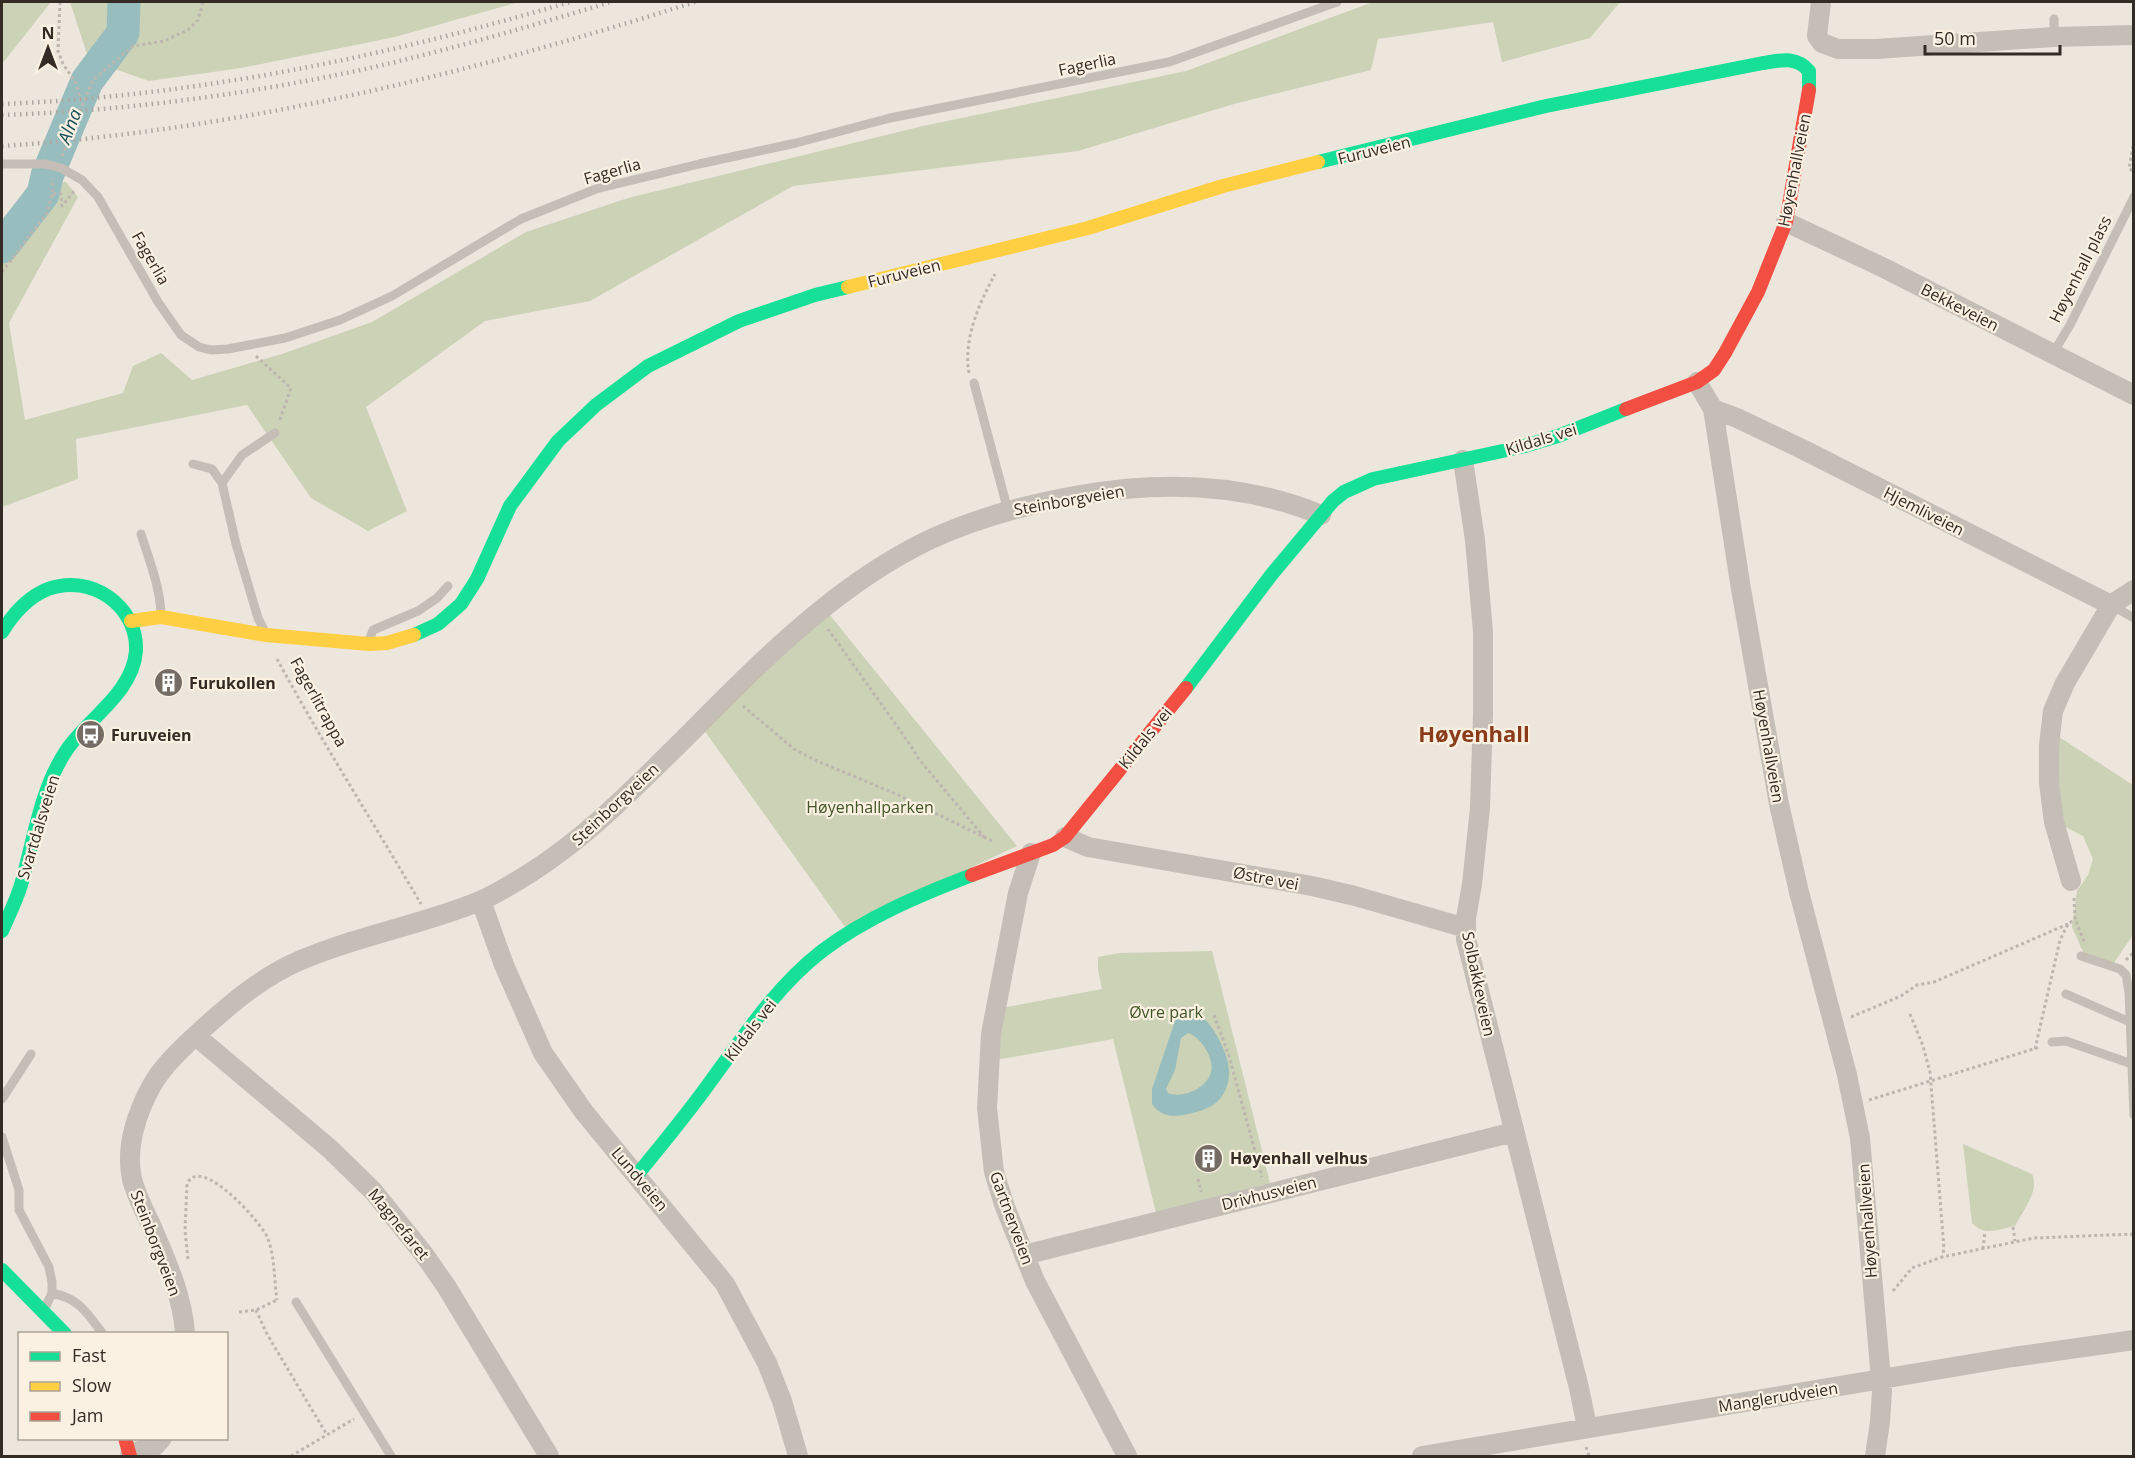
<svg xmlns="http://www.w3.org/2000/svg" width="2135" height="1458" font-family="'Open Sans',sans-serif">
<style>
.green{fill:#cbd2b6}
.water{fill:#98bdbe;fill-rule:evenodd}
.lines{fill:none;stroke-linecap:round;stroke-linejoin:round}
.river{stroke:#98bdbe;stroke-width:33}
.path{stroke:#bdb6af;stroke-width:3;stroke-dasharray:3 3;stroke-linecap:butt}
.lane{stroke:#c5beb6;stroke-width:9}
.street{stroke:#c5beb6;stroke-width:20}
.fast{stroke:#16e098;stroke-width:14}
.slow{stroke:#ffcf43;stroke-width:14}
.jam{stroke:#f24e42;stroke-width:14}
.rail{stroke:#ada7a1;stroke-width:4.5;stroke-dasharray:1.5 4.5;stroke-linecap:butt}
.lane-bridge{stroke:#c5beb6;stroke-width:9}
.labels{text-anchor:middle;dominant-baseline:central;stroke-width:4.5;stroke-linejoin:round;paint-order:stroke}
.street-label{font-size:16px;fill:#352b25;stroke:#faf1e3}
.poi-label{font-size:16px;font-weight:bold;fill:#352b25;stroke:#faf1e3;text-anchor:start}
.park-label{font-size:16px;fill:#415527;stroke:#faf1e3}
.water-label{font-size:18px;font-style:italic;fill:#185159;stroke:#faf1e3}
.district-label{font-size:22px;font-weight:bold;fill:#8a3b19;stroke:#faf1e3}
</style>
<rect width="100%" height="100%" fill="#ede6dd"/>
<path class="green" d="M 2,2 L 51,2 L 2,64 Z
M 70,2 L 519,2 L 395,37 L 241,68 L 149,81 L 89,60 Z
M 1373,2 L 1620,2 L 1590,38 L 1502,62 L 1493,22 L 1378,39 L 1371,70 L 1234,104 L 1078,151 L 793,186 L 590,301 L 485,321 L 366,407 L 407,511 L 368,531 L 311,498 L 247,405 L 76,439 L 78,479 L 2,507 L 2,251 L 28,222 L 48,184 L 66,182 L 78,197 L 9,323 L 25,420 L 123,393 L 133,366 L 161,353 L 192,380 L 282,354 L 372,322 L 526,232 L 628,198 L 923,126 L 1186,71 Z
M 829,614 L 1017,846 L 845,927 L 704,730 L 765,671 Z
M 2053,733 L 2133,785 L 2133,935 L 2113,964 L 2084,954 L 2072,927 L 2077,891 L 2088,875 L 2093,859 L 2083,836 L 2054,821 Z
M 1212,951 L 1270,1183 L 1156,1213 L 1113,1039 L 996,1060 L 1002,1008 L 1102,989 L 1098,970 L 1098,957 L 1119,953 Z
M 1963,1144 L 2032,1174 C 2040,1190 2023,1211 2015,1226 C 2000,1229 1984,1237 1972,1223 Z"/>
<path class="water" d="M 1184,1008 C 1206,1007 1229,1052 1229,1071 C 1230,1081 1225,1094 1218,1101 C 1209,1110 1196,1112 1184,1115 C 1170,1117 1161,1116 1152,1104 L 1152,1089 L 1174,1024 L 1177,1015 ZM 1188,1033 C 1200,1036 1215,1059 1211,1072 C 1207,1088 1183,1099 1168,1093 L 1166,1089 L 1175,1070 L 1181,1038 Z"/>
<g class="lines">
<path class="river" d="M 2,247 L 43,194 L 47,176 L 87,81 L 123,33 L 124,2"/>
<path class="path" d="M 60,2 L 58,51 L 63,64 L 76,83 L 82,105
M 2134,140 L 2129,169 L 2134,171
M 62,156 L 93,80 L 133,46 L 164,41 L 188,30 L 198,20 L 203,2
M 53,194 L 61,194 L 62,206 L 74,191
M 2,272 L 47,213 L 52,194 L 53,179
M 256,356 L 291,388 L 279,422
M 969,373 C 963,339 979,304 995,274
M 828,629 L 909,743 L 918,758 L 984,837
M 277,659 C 322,742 373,822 421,904
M 743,706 L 794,749 L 815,760 L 896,794 L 994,842
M 2074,898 L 2075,919 L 2085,944
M 2126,960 L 2134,952
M 1910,1014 L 1923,1046 L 1930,1072 L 1944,1249 L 1942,1257
M 1214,1015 L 1229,1056 L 1262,1177
M 1851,1017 L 1901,996 L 1917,985 L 1934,982 L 2068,924
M 2035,1049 L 2060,940 L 2068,924 L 2075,919
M 1869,1100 L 2040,1047
M 1198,1179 L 1201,1192
M 2013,1227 L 2015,1241
M 1983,1249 L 1985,1231
M 188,1259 L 185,1230 L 187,1184 C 200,1153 263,1224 268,1239 C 275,1257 274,1280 277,1300
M 1893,1291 L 1912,1268 L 1942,1257 L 2034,1238 L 2134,1234
M 256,1310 L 267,1334 L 327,1435
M 239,1312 L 256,1310 L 277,1300
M 1586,1447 L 1589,1456
M 291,1456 L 354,1419"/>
<path class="lane" d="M 2054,19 L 2054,37
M 2,164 L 45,164
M 61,168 L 82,180 L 98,197 L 158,302 L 181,335 L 199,347 L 211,350 L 228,349 L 285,338 L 340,320 L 392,296 L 521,219 L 596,189 L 699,164 L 796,143 L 890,118 L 1169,62 L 1337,2
M 2052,355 L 2070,325 L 2134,197
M 974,383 L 1008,511
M 193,464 L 212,469 L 222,483 L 236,544 L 258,618 L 264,630
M 222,483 L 242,455 L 275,433
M 141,534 C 149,560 160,586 161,614
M 2111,605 L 2134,618
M 369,641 L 373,630 L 418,611 L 437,598 L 448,586
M 2081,956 L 2120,969 L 2126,975 L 2129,992 L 2134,1115
M 2066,994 L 2130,1022
M 2052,1042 L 2066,1041 L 2132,1064
M 2,1099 L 31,1054
M 2,1137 L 19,1190 L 19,1210 L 49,1267 L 52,1282 L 52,1293 L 45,1308
M 52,1293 C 80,1299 86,1312 103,1334
M 296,1302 L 391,1456"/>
<path class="street" d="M 1821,2 L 1817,36 L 1822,43 L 1838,49 L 1876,49 L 2054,37 L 2134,35
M 1786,222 L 1882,267 L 2134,395
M 1697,382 L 1713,409 L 1741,589 L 1779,804 L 1799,892 L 1847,1075 L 1860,1138 L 1882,1391 L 1880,1422 L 1875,1456
M 1713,409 L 1737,418 L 1800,448 L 2111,605
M 1463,460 L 1475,540 L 1483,632 L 1483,714 L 1480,808 L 1472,884 L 1466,918 L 1466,939 L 1579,1388 L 1587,1427
M 1065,837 L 1088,847 L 1312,886 L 1355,896 L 1466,928
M 1031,853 L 1018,893 L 991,1034 L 987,1108 L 994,1172 L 1005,1207 L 1035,1281 L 1127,1456
M 2071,881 L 2054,822 L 2049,783 L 2049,745 L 2053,711 L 2065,683 L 2111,605 L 2134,590
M 481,901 L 504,965 L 543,1053 L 584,1112 L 725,1284 L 767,1363 L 782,1401 L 798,1456
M 196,1036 L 330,1149 L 373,1191 L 423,1253 L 446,1286 L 549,1456
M 1024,1255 L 1514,1132
M 185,1334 C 183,1296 165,1258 151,1225 C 144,1210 136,1195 132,1179 C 125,1147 137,1112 152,1085 C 163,1066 179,1051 195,1036 C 228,1006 259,978 301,960 C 359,935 422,925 480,901 C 497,894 514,883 530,873 C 586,838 631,791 678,745 C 755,668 832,586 931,539 C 979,517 1028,504 1080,495 C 1161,481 1245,483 1321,515
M 130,1454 L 155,1446 L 162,1438
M 1422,1456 L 2013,1357 L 2134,1340"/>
<path class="fast" d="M 1318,162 L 1546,106 L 1763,63 C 1781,60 1796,56 1809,71 L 1809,90
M 2,632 C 13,614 28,597 48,589 C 91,573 138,606 136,651 C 133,693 87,719 66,751 C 40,790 34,840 21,885 C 16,901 9,915 2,931
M 414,635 L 438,624 L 461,604 L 477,579 L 510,506 L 558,441 L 596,405 L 648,366 L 739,321 L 815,295 L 848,287
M 1186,688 L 1272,574 L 1333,501 L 1344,492 L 1373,479 L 1521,447 L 1558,436 L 1626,409
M 637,1175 C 663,1143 689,1112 713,1078 C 746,1033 777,986 822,951 C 867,917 920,895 972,875
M 2,1270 L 65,1334"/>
<path class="slow" d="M 848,287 L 1088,228 L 1223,186 L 1318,162
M 131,621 L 161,617 L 266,635 L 369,644 L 387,643 L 414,635"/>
<path class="jam" d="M 1626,409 L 1697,382 L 1714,370 L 1725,353 L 1758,292 L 1786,222 L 1809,90
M 972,875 L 1053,845 L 1065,837 L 1186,688
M 125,1438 L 130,1456"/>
<path class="rail" d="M 2,104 C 197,96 384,57 570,2
M 2,115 C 122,111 243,95 361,70 C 445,51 528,27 611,2
M 2,146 C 240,130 468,74 695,2"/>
<path class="lane-bridge" d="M 45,164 L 61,168"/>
</g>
<defs>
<symbol id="building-disc" viewBox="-11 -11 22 22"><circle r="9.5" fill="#756c65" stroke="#faf1e3"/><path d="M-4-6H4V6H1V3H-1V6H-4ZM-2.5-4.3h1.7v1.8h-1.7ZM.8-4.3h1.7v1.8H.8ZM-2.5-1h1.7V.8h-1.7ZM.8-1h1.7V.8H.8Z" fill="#fff"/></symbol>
<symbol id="bus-disc" viewBox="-11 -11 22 22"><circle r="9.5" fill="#756c65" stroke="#faf1e3"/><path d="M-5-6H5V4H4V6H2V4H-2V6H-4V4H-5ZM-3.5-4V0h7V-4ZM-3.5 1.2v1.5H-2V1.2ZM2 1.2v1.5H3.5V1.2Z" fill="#fff"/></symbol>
</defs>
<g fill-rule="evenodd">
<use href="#building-disc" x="152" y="666" width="33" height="33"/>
<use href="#bus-disc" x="74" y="718" width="33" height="33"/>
<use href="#building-disc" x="1192" y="1142" width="33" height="33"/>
</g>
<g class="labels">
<g class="street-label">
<text transform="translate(1087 64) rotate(-12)">Fagerlia</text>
<text transform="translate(1374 150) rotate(-14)">Furuveien</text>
<text transform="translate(1794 170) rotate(-79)">Høyenhallveien</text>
<text transform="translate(612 171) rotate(-16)">Fagerlia</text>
<text transform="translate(151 258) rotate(60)">Fagerlia</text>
<text transform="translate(2080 269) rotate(-63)">Høyenhall plass</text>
<text transform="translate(904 273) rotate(-14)">Furuveien</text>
<text transform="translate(1960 307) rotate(27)">Bekkeveien</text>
<text transform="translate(1541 439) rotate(-17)">Kildals vei</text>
<text transform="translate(1069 500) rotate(-10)">Steinborgveien</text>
<text transform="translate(1924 511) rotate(27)">Hjemliveien</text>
<text transform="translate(319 702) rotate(61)">Fagerlitrappa</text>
<text transform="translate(1145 738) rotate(-51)">Kildals vei</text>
<text transform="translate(1769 746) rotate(80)">Høyenhallveien</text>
<text transform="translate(615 804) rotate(-43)">Steinborgveien</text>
<text transform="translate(38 827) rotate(-73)">Svartdalsveien</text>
<text transform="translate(1266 878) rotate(11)">Østre vei</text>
<text transform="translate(1479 984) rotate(78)">Solbakkeveien</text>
<text transform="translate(750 1030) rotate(-52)">Kildals vei</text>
<text transform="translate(640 1179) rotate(50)">Lundveien</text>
<text transform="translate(1269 1193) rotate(-14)">Drivhusveien</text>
<text transform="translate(1012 1218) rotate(70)">Gartnerveien</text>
<text transform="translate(1867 1221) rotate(-94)">Høyenhallveien</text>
<text transform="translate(399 1224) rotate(51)">Magnefaret</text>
<text transform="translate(156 1243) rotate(69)">Steinborgveien</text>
<text transform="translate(1778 1397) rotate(-9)">Manglerudveien</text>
</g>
<g class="poi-label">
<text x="189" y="683">Furukollen</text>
<text x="111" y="735">Furuveien</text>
<text x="1230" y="1158">Høyenhall velhus</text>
</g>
<g class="park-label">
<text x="870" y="807">Høyenhallparken</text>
<text x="1166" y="1012">Øvre park</text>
</g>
<g class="water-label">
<text transform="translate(69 126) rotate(-69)">Alna</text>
</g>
<g class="district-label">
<text x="1474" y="733">Høyenhall</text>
</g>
</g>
<rect width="2135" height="1458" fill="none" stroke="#352b25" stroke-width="6"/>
<rect x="18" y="1332" width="210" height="108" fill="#faf1e3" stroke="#aba297" stroke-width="1.5"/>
<rect x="30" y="1352" width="30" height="9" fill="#16e098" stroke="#aba297" stroke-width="1.5"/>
<text x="72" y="1362" font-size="18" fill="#352b25">Fast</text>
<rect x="30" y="1382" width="30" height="9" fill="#ffcf43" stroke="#aba297" stroke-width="1.5"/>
<text x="72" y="1392" font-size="18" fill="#352b25">Slow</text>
<rect x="30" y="1412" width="30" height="9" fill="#f24e42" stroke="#aba297" stroke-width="1.5"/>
<text x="72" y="1422" font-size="18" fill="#352b25">Jam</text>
<g transform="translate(48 48)" stroke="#faf1e3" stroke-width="4.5" paint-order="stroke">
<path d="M0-4.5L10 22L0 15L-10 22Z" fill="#352b25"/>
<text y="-9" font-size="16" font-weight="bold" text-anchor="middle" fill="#352b25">N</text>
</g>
<path d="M1925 45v9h135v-9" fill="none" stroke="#352b25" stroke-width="3"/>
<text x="1934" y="45" font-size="18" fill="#352b25" stroke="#faf1e3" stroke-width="4.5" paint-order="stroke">50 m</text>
</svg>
